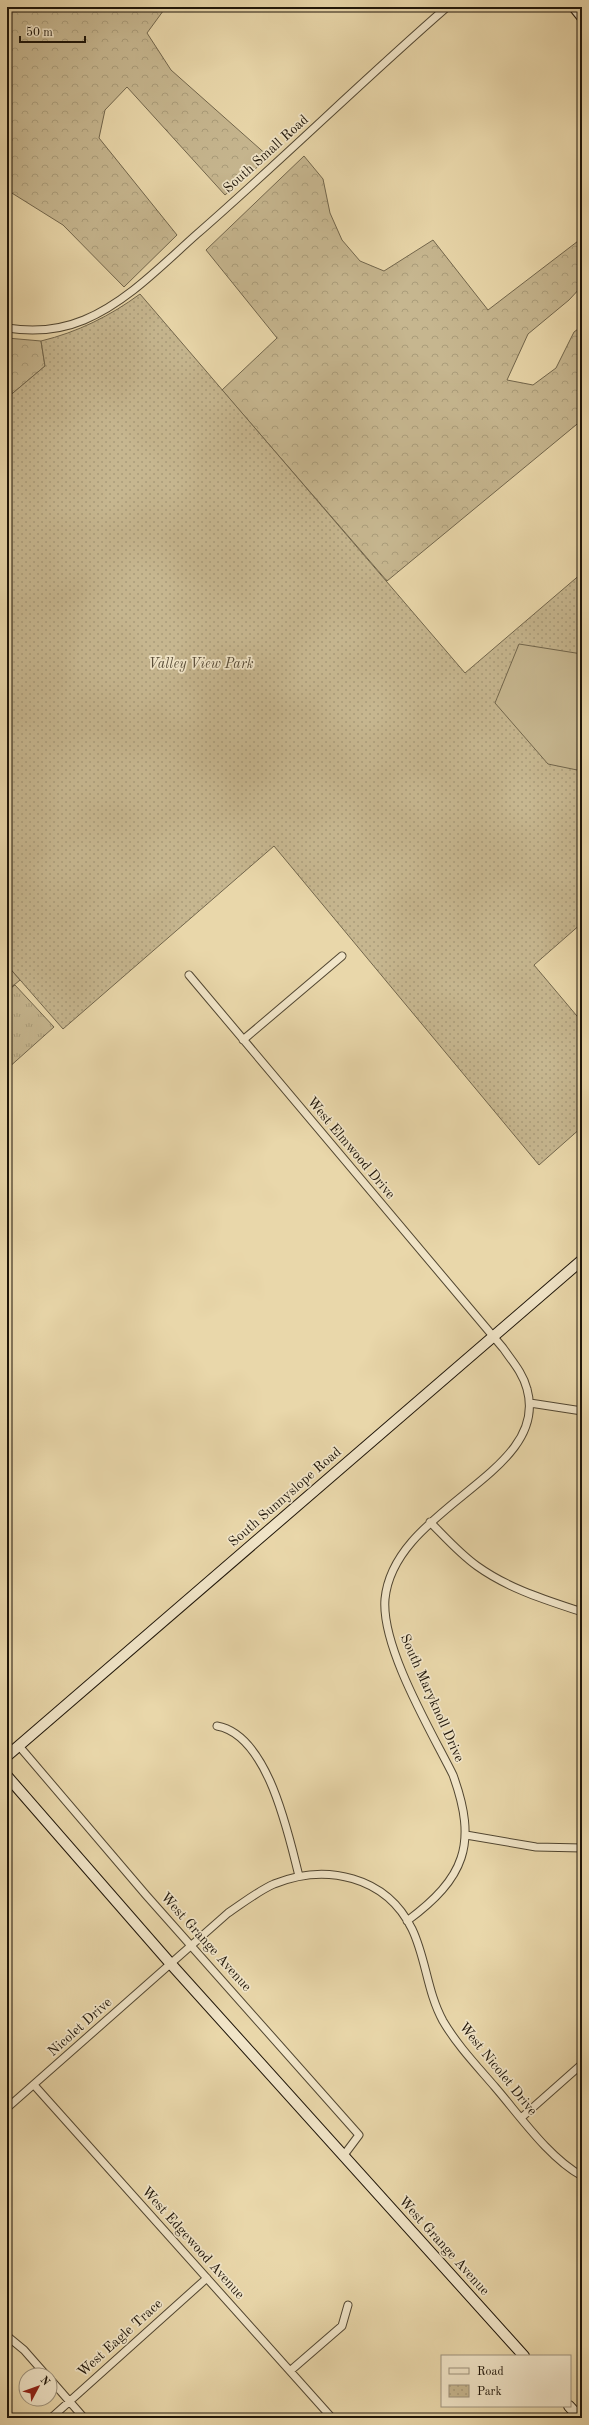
<svg xmlns="http://www.w3.org/2000/svg" width="589" height="2425" font-family="'Old Standard TT',serif">
<style>
.grass{fill:url(#grass-tufts);stroke:#72664c}
.forest{fill:url(#forest-crowns);stroke:#72664c}
.park{fill:url(#park-dots);stroke:#72664c}
.garden{fill:#c6b68f;stroke:#72664c}
.lines{fill:none;stroke-linecap:round;stroke-linejoin:round}
.street-casing{stroke:#514631;stroke-width:9}
.secondary-casing{stroke:#1e1509;stroke-width:12}
.street{stroke:#f1e5c8;stroke-width:7}
.secondary{stroke:#f1e5c8;stroke-width:10}
.labels{text-anchor:middle;dominant-baseline:central;stroke-width:3.5;stroke-linejoin:round;paint-order:stroke}
.street-label{font-size:14px;fill:#1e1509;stroke:#f1e5c8}
.park-label{font-size:14px;font-style:italic;fill:#594d38;stroke:#f1e5c8}
</style>
<defs>
<pattern id="grass-tufts" width="24" height="20" patternUnits="userSpaceOnUse"><rect width="24" height="20" fill="#c6b68f"/><path d="M3 7l-1-3M5 7V3M7 7l1-3M15 17l-1-3M17 17v-4M19 17l1-3" fill="none" stroke="#aa9c7a"/></pattern>
<pattern id="forest-crowns" width="20" height="18" patternUnits="userSpaceOnUse"><rect width="20" height="18" fill="#c6b68f"/><path d="M2 6a3 3 0 1 1 6 0M12 15a3 3 0 1 1 6 0" fill="none" stroke="#aa9c7a"/></pattern>
<pattern id="park-dots" width="8" height="8" patternUnits="userSpaceOnUse"><rect width="8" height="8" fill="#c6b68f"/><path d="M2 2h.1M6 6h.1" fill="none" stroke="#aa9c7a" stroke-width="1.8" stroke-linecap="round"/></pattern>
</defs>
<rect width="100%" height="100%" fill="#e9d7aa"/>
<filter id="stains"><feTurbulence type="fractalNoise" baseFrequency=".005" numOctaves="4"/><feColorMatrix values="0 0 0 0 .2 0 0 0 0 .09 0 0 0 0 .02 0 0 0 .5 -.17"/></filter>
<radialGradient id="worn" r=".72"><stop offset=".6" stop-color="#630" stop-opacity="0"/><stop offset="1" stop-color="#630" stop-opacity=".3"/></radialGradient>
<path class="grass" d="M 15,985 L 54,1027 L 7,1069 L 7,991 Z"/>
<path class="forest" d="M 7,7 L 166,7 L 147,33 L 171,70 L 269,157 L 225,195 L 127,87 L 105,110 L 99,138 L 177,235 L 124,287 L 63,225 L 7,190 Z
M 304,156 L 323,179 L 330,213 L 342,240 L 360,261 L 384,271 L 433,240 L 488,310 L 582,238 L 582,286 L 569,300 L 528,334 L 507,380 L 533,385 L 556,368 L 574,332 L 582,326 L 582,420 L 387,581 L 222,390 L 277,338 L 206,250 Z
M 7,338 L 41,341 L 45,366 L 7,398 Z
M 7,965 L 20,980 L 7,991 Z"/>
<path class="park" d="M 140,294 L 465,673 L 582,573 L 582,923 L 534,965 L 582,1022 L 582,1127 L 539,1165 L 274,846 L 63,1029 L 7,965 L 7,398 L 45,366 L 41,341 C 78,332 110,316 140,294 Z"/>
<path class="garden" d="M 519,644 L 582,654 L 582,771 L 548,764 L 495,703 Z"/>
<g class="lines">
<defs>
<path id="street" d="M 7,328 C 32,332 60,330 84,320 C 127,302 162,265 197,234 C 282,160 362,81 447,7
M 189,975 L 503,1348 C 512,1361 523,1373 527,1389 C 551,1474 394,1506 385,1599 C 381,1647 431,1731 453,1775 C 478,1844 465,1878 407,1921
M 243,1040 L 342,956
M 530,1403 L 582,1411
M 430,1522 C 445,1537 460,1554 477,1566 C 509,1589 546,1600 582,1612
M 217,1726 C 268,1735 288,1833 299,1876
M 19,1746 L 146,1895 L 359,2135 L 344,2155
M 466,1835 L 536,1847 L 582,1848
M 34,2085 L 332,2418
M 7,2108 L 228,1913 C 243,1903 258,1891 274,1884 C 326,1863 386,1876 412,1929 C 426,1958 427,1992 443,2021 C 457,2045 477,2066 495,2087 C 520,2116 549,2158 582,2176
M 521,2118 L 582,2064
M 7,2336 L 24,2350 L 46,2375
M 290,2371 L 342,2326 L 348,2305
M 50,2379 L 84,2418
M 51,2418 L 207,2278"/>
<path id="secondary" d="M 574,7 L 582,17
M 7,1756 L 582,1260
M 7,1776 L 170,1963 L 524,2356
M 569,2406 L 580,2418"/>
</defs>
<use href="#street" class="street-casing"/>
<use href="#secondary" class="secondary-casing"/>
<use href="#street" class="street"/>
<use href="#secondary" class="secondary"/>
</g>
<g class="labels">
<g class="street-label">
<text transform="translate(266 154) rotate(-42)">South Small Road</text>
<text transform="translate(351 1148) rotate(50)">West Elmwood Drive</text>
<text transform="translate(285 1497) rotate(-41)">South Sunnyslope Road</text>
<text transform="translate(432 1698) rotate(66)">South Maryknoll Drive</text>
<text transform="translate(206 1942) rotate(48)">West Grange Avenue</text>
<text transform="translate(80 2027) rotate(-42)">Nicolet Drive</text>
<text transform="translate(498 2069) rotate(51)">West Nicolet Drive</text>
<text transform="translate(193 2243) rotate(48)">West Edgewood Avenue</text>
<text transform="translate(444 2246) rotate(48)">West Grange Avenue</text>
<text transform="translate(120 2338) rotate(-42)">West Eagle Trace</text>
</g>
<g class="park-label">
<text x="201" y="664">Valley View Park</text>
</g>
</g>
<rect width="589" height="2425" fill="none" stroke="#e9d7aa" stroke-width="24"/>
<rect x="8" y="8" width="573" height="2409" fill="none" stroke="#1e1509" stroke-width="2"/>
<rect x="12" y="12" width="565" height="2401" fill="none" stroke="#1e1509"/>
<rect x="441" y="2355" width="130" height="52" fill="#f1e5c8" stroke="#9d927c"/>
<rect x="449" y="2368" width="20" height="6" fill="#f1e5c8" stroke="#9d927c"/>
<text x="477" y="2375" font-size="12" fill="#1e1509">Road</text>
<rect x="449" y="2385" width="20" height="12" fill="url(#park-dots)" stroke="#9d927c"/>
<text x="477" y="2395" font-size="12" fill="#1e1509">Park</text>
<g transform="translate(38 2387) rotate(49)"><circle r="19" fill="#f1e5c8" stroke="#9d927c"/>
<path d="M0-3L7 15L0 10L-7 15Z" fill="#8f2418"/>
<text y="-6" font-size="11" font-weight="bold" text-anchor="middle" fill="#1e1509">N</text>
</g>
<path d="M20 36v6h65v-6" fill="none" stroke="#1e1509" stroke-width="2"/>
<text x="26" y="36" font-size="12" fill="#1e1509" stroke="#f1e5c8" stroke-width="3" paint-order="stroke">50 m</text>
<rect width="100%" height="100%" filter="url(#stains)"/>
<rect width="100%" height="100%" fill="url(#worn)"/>
</svg>
